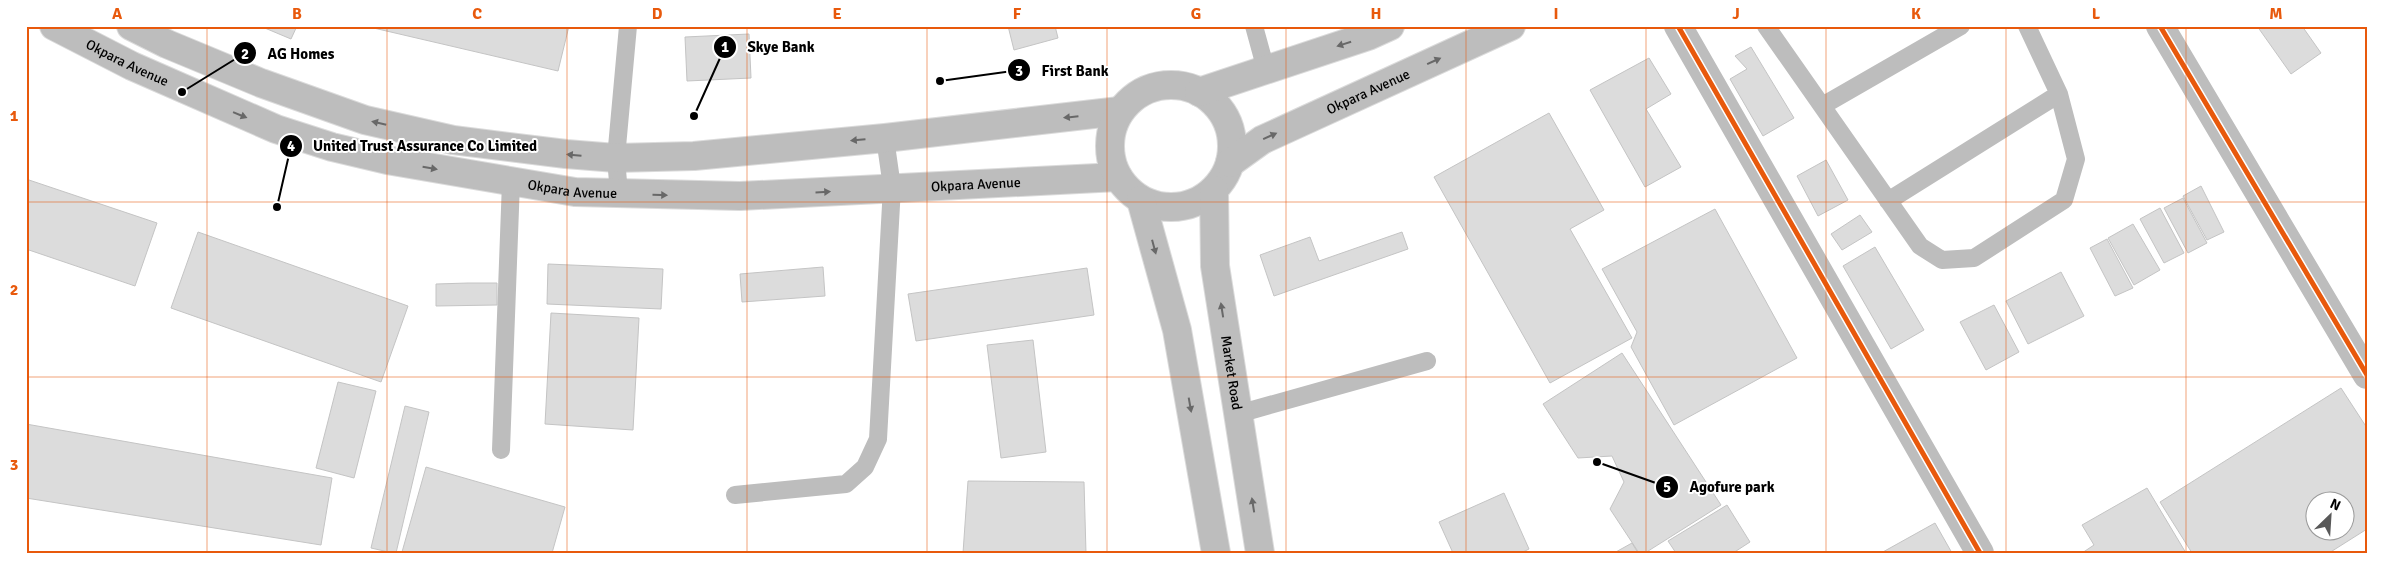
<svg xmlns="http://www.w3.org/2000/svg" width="2393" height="579" font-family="Signika,sans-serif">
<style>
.building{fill:#dcdcdc;stroke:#c4c4c4;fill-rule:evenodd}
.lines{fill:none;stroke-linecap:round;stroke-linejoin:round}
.primary-casing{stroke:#dbdbdb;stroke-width:30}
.lane{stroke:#bdbdbd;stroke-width:18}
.street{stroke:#bdbdbd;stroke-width:28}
.primary{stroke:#bdbdbd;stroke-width:28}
.cycleway-casing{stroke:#fff;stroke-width:8}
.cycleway{stroke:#e8590c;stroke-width:5}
.oneway{fill:#686868}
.grid{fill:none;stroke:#e8590c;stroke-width:1;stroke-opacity:0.55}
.labels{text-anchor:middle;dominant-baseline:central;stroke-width:4;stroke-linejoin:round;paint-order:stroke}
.street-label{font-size:14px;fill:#000;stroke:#fff}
.leader{fill:none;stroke:#000;stroke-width:2}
.callout-dot{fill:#000;stroke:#fff;stroke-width:2}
.mark-label{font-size:15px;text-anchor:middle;font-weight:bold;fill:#fff}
.callout-label{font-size:15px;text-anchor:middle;font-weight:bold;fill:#000;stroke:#fff;stroke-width:4;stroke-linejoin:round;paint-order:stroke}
.neatline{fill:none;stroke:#e8590c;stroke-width:2}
.grid-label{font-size:16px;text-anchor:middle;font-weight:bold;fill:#e8590c}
</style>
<rect width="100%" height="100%" fill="#fff"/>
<path class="building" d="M 260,26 L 297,26 L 291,39 Z
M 365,26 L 569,26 L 558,71 Z
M 1008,26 L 1055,26 L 1058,38 L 1014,50 Z
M 2257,26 L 2302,26 L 2321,53 L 2291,74 Z
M 749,34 L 751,78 L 687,81 L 685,37 Z
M 1751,47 L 1794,118 L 1763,136 L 1730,79 L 1747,69 L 1735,56 Z
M 1649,58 L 1671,94 L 1646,109 L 1681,167 L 1645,187 L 1590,90 Z
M 1549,113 L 1604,210 L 1570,229 L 1632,338 L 1550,383 L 1434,177 Z
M 1826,160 L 1848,200 L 1818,216 L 1797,176 Z
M 26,179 L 157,223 L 135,286 L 26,249 Z
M 2201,186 L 2224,232 L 2207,240 L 2183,196 Z
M 2183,198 L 2207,243 L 2188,253 L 2164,208 Z
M 2160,208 L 2184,253 L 2164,263 L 2140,219 Z
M 1715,209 L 1797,358 L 1674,425 L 1631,347 L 1637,332 L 1602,269 Z
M 1860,215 L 1872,232 L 1842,250 L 1831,234 Z
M 2133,224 L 2160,270 L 2134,285 L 2108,238 Z
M 198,232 L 408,306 L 381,382 L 171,308 Z
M 1402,232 L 1408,249 L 1274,296 L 1260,255 L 1310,237 L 1319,261 Z
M 2107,239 L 2133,288 L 2115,296 L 2090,248 Z
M 1875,247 L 1924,330 L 1891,349 L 1843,266 Z
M 548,264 L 663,269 L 661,309 L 547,304 Z
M 823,267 L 825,296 L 742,302 L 740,274 Z
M 1087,268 L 1094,315 L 916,341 L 908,294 Z
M 2061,272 L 2084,316 L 2028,344 L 2006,301 Z
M 468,283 L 497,283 L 497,305 L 436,306 L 436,284 Z
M 1994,305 L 2019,352 L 1986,370 L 1960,322 Z
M 551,313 L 639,318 L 633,430 L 545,424 Z
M 1033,340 L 1046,452 L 1001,458 L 987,345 Z
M 1622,353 L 1721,505 L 1645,553 L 1639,553 L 1610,509 L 1624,482 L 1612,456 L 1578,458 L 1543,404 Z
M 338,382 L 376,391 L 354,478 L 316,468 Z
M 2341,388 L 2367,428 L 2367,529 L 2329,553 L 2192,553 L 2160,502 ZM 2316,502 L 2346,502 L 2346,532 L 2316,532 Z
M 405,406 L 429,412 L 396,553 L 393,553 L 371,548 Z
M 26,424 L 332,478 L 321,545 L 26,498 Z
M 426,467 L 565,507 L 552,553 L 402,552 Z
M 968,481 L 1084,482 L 1086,553 L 963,553 Z
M 2147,488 L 2186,553 L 2082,553 L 2094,545 L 2082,525 Z
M 1504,493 L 1529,549 L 1521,553 L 1453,553 L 1439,522 Z
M 1727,505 L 1750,542 L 1733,553 L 1676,553 L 1668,541 Z
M 1935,523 L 1952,553 L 1881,553 Z
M 1632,543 L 1638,553 L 1614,553 Z"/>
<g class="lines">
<defs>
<g id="primary">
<path id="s1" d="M 54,26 L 132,66 L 276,129 L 332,147 L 387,160 L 575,192 L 740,196 L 1118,177"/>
<path d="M 131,26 L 167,44 L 261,83 L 365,120 L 453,140 L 566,154 L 616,158 L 694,156 L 885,138 L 1120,111"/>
<circle cx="1171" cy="146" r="61"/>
<path d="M 1199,92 L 1368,36 L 1390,26"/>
<path id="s2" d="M 1230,163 L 1262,140 L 1511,26"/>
<path id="s3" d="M 1214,190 L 1215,266 L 1260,553"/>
<path d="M 1141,200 L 1177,330 L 1216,553"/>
</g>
</defs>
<use href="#primary" class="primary-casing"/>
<path class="lane" d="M 1254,26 L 1266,70
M 1766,26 L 1920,246 L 1942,260 L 1974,258 L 2064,200 L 2076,159 L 2059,94 L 2027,26
M 1822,106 L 1961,26
M 619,194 L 616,158 L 628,26
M 1888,201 L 2059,94
M 1238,414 L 1427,361
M 501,450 L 511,182
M 735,495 L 846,484 L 865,467 L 878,439 L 892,187 L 885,138"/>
<path class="street" d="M 1678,26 L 1980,553
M 2160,26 L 2367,375"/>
<use href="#primary" class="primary"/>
<defs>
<path id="cycleway" d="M 1678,26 L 1980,553
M 2160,26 L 2367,375"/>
</defs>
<use href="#cycleway" class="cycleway-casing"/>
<use href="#cycleway" class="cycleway"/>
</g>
<defs><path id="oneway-solid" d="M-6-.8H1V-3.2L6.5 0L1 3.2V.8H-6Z" transform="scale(1.25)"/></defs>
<g class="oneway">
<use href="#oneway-solid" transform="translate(1344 44) rotate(162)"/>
<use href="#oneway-solid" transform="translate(1434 61) rotate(-24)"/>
<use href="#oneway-solid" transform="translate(240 115) rotate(22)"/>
<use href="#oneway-solid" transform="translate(1071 117) rotate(174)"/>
<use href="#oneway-solid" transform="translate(379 123) rotate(-167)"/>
<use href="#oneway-solid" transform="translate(1270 136) rotate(-24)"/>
<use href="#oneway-solid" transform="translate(858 140) rotate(175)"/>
<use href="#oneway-solid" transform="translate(574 155) rotate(-175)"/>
<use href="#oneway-solid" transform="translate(430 168) rotate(10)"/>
<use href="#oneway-solid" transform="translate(823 192) rotate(-3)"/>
<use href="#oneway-solid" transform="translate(660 195) rotate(1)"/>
<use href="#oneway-solid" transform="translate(1154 247) rotate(75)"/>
<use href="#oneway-solid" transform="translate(1222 310) rotate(-99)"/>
<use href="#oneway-solid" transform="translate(1190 405) rotate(80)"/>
<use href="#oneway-solid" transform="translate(1253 505) rotate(-99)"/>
</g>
<path class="grid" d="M 207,26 L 207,553M 387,26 L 387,553M 567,26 L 567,553M 747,26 L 747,553M 927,26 L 927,553M 1107,26 L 1107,553M 1286,26 L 1286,553M 1466,26 L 1466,553M 1646,26 L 1646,553M 1826,26 L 1826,553M 2006,26 L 2006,553M 2186,26 L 2186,553M 26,202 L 2367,202M 26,377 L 2367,377"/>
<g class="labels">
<g class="street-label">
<text stroke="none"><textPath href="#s1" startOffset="82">Okpara Avenue</textPath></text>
<text stroke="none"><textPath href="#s2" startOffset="156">Okpara Avenue</textPath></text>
<text stroke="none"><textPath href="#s1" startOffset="952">Okpara Avenue</textPath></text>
<text stroke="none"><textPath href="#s1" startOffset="548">Okpara Avenue</textPath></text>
<text stroke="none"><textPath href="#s3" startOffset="184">Market Road</textPath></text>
</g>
</g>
<path class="leader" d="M694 116L725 47M182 92L245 53M940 81L1019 70M277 207L291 146M1597 462L1667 487"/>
<g class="callout-dot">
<circle cx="694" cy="116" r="5"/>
<circle cx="182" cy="92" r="5"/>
<circle cx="940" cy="81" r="5"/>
<circle cx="277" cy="207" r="5"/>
<circle cx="1597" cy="462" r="5"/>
<circle cx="725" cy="47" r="12"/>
<circle cx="245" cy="53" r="12"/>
<circle cx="1019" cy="70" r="12"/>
<circle cx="291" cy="146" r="12"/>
<circle cx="1667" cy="487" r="12"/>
</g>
<g class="mark-label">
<text x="725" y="52">1</text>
<text x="245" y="59">2</text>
<text x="1019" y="76">3</text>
<text x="291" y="151">4</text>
<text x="1667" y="492">5</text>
</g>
<g class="callout-label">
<text x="781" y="52">Skye Bank</text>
<text x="301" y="59">AG Homes</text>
<text x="1075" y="76">First Bank</text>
<text x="425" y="151">United Trust Assurance Co Limited</text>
<text x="1732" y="492">Agofure park</text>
</g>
<rect width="2393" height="579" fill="none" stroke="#ffffff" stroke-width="55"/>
<g transform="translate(2330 516) rotate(25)"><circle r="24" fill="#ffffff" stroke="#999999"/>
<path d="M0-4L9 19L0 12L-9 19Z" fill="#595959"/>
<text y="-8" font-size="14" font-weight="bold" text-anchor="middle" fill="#000000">N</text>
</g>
<rect x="28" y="28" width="2338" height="524" class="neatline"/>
<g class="grid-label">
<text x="117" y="19">A</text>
<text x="297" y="19">B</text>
<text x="477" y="19">C</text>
<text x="657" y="19">D</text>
<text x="837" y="19">E</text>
<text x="1017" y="19">F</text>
<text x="1196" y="19">G</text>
<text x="1376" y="19">H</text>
<text x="1556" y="19">I</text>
<text x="1736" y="19">J</text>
<text x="1916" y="19">K</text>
<text x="2096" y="19">L</text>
<text x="2276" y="19">M</text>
<text x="14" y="121">1</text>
<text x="14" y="295">2</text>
<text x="14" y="470">3</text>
</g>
</svg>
